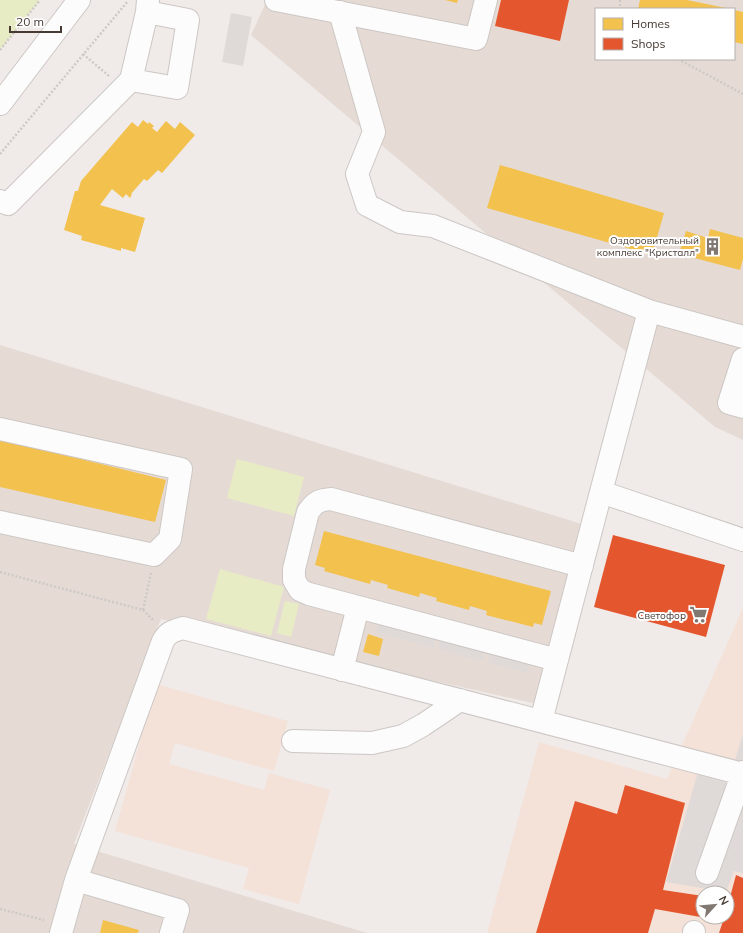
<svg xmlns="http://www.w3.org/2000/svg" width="743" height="933" font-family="Mulish,sans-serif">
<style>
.residential{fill:#e5dbd4;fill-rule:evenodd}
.commercial{fill:#f4e2d9;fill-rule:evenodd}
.green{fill:#e7ecc5}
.parking{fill:#dfdad8}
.homes{fill:#f2c14e}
.shops{fill:#e4572e}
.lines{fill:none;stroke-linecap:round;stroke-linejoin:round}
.minor-casing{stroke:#ccc7c4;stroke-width:24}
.path{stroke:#cec9c6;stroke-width:2.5;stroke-dasharray:2 2;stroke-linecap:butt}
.minor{stroke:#fdfcfc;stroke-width:22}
.labels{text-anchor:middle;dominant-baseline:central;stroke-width:4;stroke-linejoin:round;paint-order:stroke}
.poi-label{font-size:10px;fill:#463a33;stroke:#fff;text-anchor:end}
</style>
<rect width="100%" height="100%" fill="#f0ebe8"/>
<path class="residential" d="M 267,0 L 743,0 L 743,440 L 715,427 L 251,35 ZM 596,9 L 734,9 L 734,59 L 596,59 Z
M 0,345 L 585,525 L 537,704 L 161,619 L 74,844 L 367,933 L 0,933 Z"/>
<path class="commercial" d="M 743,608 L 743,933 L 487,933 L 539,742 L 667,779 ZM 703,893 L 727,893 L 727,917 L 703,917 Z
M 156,684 L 288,721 L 274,771 L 175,743 L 169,764 L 264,790 L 269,773 L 330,790 L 299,904 L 243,889 L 249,868 L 115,831 Z"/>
<path class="green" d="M 0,0 L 40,0 L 0,50 Z
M 237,459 L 304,477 L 294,516 L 227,498 Z
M 220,569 L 284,587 L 271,636 L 206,619 Z
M 285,601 L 299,604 L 291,637 L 277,633 Z"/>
<path class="parking" d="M 231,13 L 252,17 L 243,66 L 222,62 Z
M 378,622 L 436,638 L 433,648 L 376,632 Z
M 441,639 L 484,651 L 482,661 L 438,649 Z
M 490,652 L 531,663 L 528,673 L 488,662 Z
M 743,734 L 743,873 L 734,871 L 726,892 L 666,882 L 703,755 L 734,763 Z"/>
<path class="homes" d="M 445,0 L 458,0 L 457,3 Z
M 640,0 L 687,0 L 726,8 L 638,9 Z
M 734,10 L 743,12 L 743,44 L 734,42 Z
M 143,120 L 148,124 L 149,122 L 154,126 L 152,128 L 157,132 L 166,121 L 175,129 L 180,122 L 195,135 L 162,173 L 158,170 L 147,181 L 144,179 L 131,194 L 132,194 L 130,198 L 126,194 L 123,198 L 112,189 L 100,205 L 145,218 L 135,252 L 121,248 L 121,251 L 81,240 L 82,236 L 64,230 L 75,191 L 78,191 L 81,181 L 132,122 L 138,127 Z
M 500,165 L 664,213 L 652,255 L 487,208 Z
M 710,229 L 743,238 L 743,259 L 740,270 L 679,254 L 686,231 L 708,238 Z
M 0,439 L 166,480 L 155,522 L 0,487 Z
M 324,531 L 551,591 L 542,625 L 534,623 L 533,627 L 486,615 L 487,611 L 470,606 L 469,610 L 436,601 L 437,598 L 420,593 L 419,597 L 387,588 L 388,585 L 371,580 L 370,584 L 324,571 L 325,568 L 315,565 Z
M 368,634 L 383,639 L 379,656 L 363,652 Z
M 103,920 L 139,930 L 138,933 L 100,933 Z"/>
<path class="shops" d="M 501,0 L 569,0 L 560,41 L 495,26 Z
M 613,535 L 725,565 L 706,637 L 594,607 Z
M 625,785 L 685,803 L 663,890 L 703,896 L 703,917 L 727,917 L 727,900 L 729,901 L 736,875 L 743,878 L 743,933 L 719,933 L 723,921 L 655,909 L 648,933 L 536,933 L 575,801 L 617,814 Z"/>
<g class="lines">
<defs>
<path id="minor" d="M 276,0 L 476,39 L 486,0
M 340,12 L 374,132 L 357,174 L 367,205 L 400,222 L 433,226 L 649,311
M 131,80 L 177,88 L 188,20 L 147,12
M 0,104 L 79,0
M 0,201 L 8,204 L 131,80 L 147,12 L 148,0
M 743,337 L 649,311 L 601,492 L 743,540
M 743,359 L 729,403 L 743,407
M 0,429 L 181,469 L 170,539 L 154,555 L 0,522
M 557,660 L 309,594 L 300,590 L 294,580 L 294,569 L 308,512 C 315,502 319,500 331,499 L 582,566
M 342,670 L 358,607
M 541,721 L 601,492
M 293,741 L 372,743 L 403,736 L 423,725 L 460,700
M 707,873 L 743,772
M 76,880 L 163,641 C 168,632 173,631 183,628 L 743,774
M 61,933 L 76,880 L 178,910 L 171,933
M 694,933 L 694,932"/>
</defs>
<use href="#minor" class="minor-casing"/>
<path class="path" d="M 620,0 L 620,9
M 0,50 L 40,0
M 83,54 L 109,76
M 678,59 L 743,94
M 0,154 L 128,1
M 0,572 L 143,610 L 151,573
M 143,610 L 154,621
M 0,909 L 44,920"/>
<use href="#minor" class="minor"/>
</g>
<defs>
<symbol id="building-bare" viewBox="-9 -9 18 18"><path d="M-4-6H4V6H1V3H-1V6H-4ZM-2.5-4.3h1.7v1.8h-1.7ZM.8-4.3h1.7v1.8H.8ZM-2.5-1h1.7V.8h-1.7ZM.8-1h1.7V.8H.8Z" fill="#827872" stroke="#fff" stroke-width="2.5" paint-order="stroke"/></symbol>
<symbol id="supermarket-bare" viewBox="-9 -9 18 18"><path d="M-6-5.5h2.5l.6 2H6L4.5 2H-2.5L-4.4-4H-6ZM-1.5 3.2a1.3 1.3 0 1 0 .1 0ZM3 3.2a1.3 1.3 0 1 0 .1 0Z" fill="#827872" stroke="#fff" stroke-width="2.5" paint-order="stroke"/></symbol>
</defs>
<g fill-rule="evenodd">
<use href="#building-bare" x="700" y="234" width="25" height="25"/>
<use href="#supermarket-bare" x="686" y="602" width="25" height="25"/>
</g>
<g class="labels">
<g class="poi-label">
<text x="699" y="240">Оздоровительный<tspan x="699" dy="12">комплекс "Кристалл"</tspan></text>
<text x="686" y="615">Светофор</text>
</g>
</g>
<rect x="595" y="8" width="140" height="52" fill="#ffffff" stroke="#b5b0ad"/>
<rect x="603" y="18" width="20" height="12" fill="#f2c14e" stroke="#b5b0ad"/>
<text x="631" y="28" font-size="12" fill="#463a33">Homes</text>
<rect x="603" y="38" width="20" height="12" fill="#e4572e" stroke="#b5b0ad"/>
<text x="631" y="48" font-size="12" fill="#463a33">Shops</text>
<g transform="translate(715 905) rotate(63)"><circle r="19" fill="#ffffff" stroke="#b5b0ad"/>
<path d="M0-3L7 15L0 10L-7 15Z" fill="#827872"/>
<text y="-6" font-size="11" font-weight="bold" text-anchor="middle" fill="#463a33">N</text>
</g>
<path d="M10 26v6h51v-6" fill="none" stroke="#463a33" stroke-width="2"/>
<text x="16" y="26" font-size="12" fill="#463a33" stroke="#ffffff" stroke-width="3" paint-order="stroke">20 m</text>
</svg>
